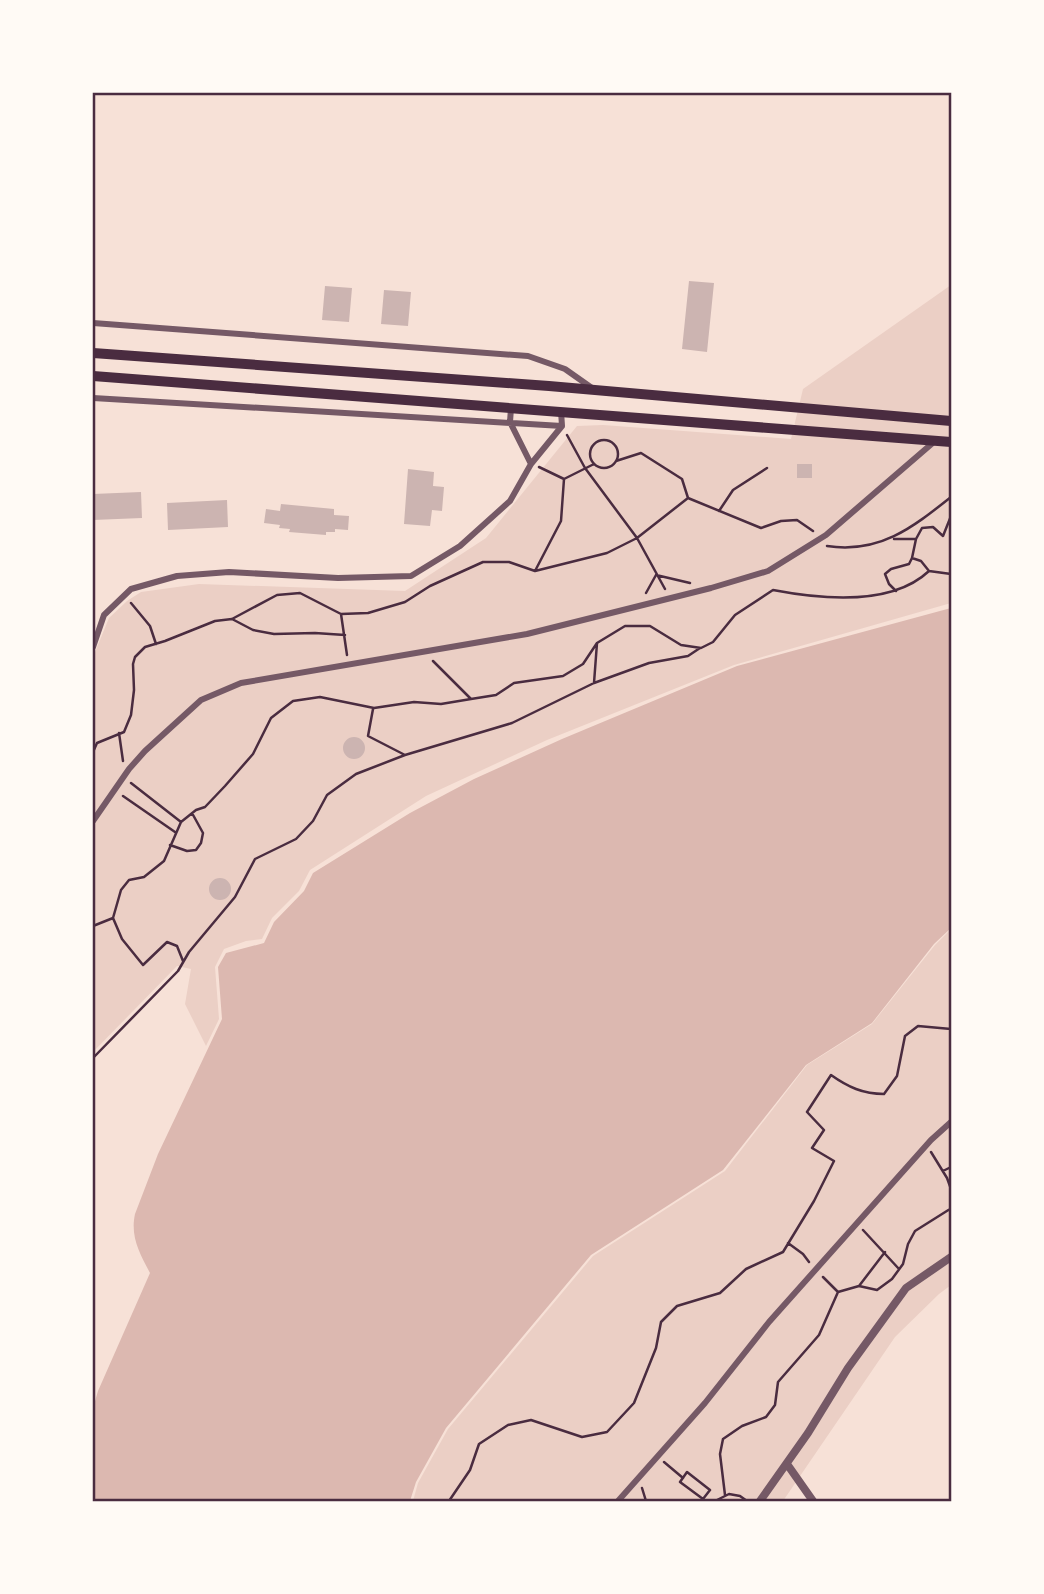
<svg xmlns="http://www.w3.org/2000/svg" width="1044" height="1594" font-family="Cabin,sans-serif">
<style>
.green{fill:#ebcfc5}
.water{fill:#dcb8b0}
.building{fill:#ccb4b1}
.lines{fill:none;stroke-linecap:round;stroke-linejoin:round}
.path{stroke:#4a2c40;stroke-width:2.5}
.minor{stroke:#755966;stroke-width:6}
.tertiary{stroke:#755966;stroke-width:8}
.primary{stroke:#4a2c40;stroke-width:10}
.neatline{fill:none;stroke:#4a2c40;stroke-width:2.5}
</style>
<rect width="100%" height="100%" fill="#f7e1d7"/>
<path class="green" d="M 951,285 L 951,603 L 734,665 L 547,740 L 426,796 L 310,870 L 299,891 L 272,918 L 262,939 L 246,941 L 224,949 L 215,967 L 219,1019 L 206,1046 L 185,1004 L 191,969 L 177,966 L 93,1052 L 93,657 L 109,618 L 127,601 L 141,592 L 199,584 L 405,591 L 486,538 L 577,426 L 603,425 L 791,439 L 803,389 Z
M 951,929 L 951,1285 L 939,1294 L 895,1337 L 783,1501 L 413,1501 L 418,1483 L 448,1429 L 593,1256 L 725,1171 L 807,1065 L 872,1024 L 935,945 Z"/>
<path class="water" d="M 951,608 L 951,928 L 934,944 L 872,1023 L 806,1065 L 723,1170 L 591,1255 L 446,1428 L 416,1482 L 410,1501 L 93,1501 L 93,1408 L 98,1391 L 150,1273 C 140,1254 130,1237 135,1214 L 158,1154 L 222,1019 L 218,967 L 226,953 L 264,943 L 274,922 L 304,891 L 313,873 L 410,813 L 474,779 L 562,739 L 737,666 Z"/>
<path class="building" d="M 689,281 L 714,283 L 707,352 L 682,349 Z
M 325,286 L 352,288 L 349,322 L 322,320 Z
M 384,290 L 411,292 L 408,326 L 381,324 Z
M 797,464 L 812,464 L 812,478 L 797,478 Z
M 408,469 L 434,472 L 433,486 L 444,487 L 442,511 L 432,510 L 430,526 L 404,524 Z
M 141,492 L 142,518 L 93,520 L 93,494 Z
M 227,500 L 228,527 L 168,530 L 167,503 Z
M 281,504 L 334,509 L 334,515 L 349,516 L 348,530 L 335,529 L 335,532 L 326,532 L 326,535 L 289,532 L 290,529 L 279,528 L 280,525 L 264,523 L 266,509 L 280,511 Z
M343 748a11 11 0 1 1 22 0a11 11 0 1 1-22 0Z
M209 889a11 11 0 1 1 22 0a11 11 0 1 1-22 0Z"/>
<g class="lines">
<path class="path" d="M 567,435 L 585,468 L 637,538 L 665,589
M590 454a14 14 0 1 1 28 0a14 14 0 1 1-28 0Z
M 616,461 L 641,453 L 682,479 L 688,498 L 761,528 L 781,521 L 797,520 L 813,531
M 564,479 L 594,464
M 719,511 L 733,490 L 767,468
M 894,539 L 916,539 L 912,558 L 909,564 L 891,569 L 885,574 L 889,584 L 896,591
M 916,539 L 922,528 L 933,527 L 943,536 L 951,516
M 827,546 C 879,554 912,528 951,497
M 912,558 L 921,561 L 929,571 L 951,574
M 535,571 L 561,521 L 564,479 L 539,467
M 656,575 L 690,583
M 646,593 L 656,575
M 131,603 L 150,626 L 156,644
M 341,614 L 347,655
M 232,619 L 253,630 L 274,634 L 315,633 L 345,635
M 433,661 L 471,699 L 496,695 L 514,683 L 563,676 L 583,664 L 597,643 L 625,626 L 650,626 L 681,645 L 701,648 L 713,642 L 735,615 L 773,590 C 820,599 891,607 929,571
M 594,683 L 649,663 L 688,656 L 700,648
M 373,709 L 368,736 L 405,755
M 119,733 L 123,761
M 93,752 L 97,743 L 124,732 L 131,715 L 134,690 L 133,664 L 135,657 L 145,647 L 165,641 L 215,621 L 232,619 L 277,595 L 300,593 L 341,614 L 368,613 L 405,602 L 430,586 L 483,562 L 509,562 L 535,571 L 607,553 L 637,538 L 688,498
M 131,783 L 181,822
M 123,796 L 175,832
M 170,845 L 187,851 L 196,850 L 201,843 L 203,833 L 192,813
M 113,918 L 122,939 L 143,965 L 167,942 L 177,946 L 183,961
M 93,926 L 113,918 L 121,890 L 129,880 L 144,877 L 164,861 L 181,822 L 196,810 L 205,807 L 225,786 L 253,754 L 271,718 L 293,701 L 320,697 L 374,708 L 414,702 L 441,704 L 471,699
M 93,1058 L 178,971 L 189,952 L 235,897 L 255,859 L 296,839 L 313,821 L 327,795 L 356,774 L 405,755 L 512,723 L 594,683 L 597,643
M 931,1152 L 947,1178 L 951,1189
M 943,1171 L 951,1167
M 863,1230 L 899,1269
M 788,1243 L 803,1254 L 809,1262
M 823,1277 L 838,1292
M 859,1286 L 885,1252
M 664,1462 L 683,1478
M 687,1472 L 710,1490 L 703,1499 L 680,1482 Z
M 642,1488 L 646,1501
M 725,1495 L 720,1454 L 723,1439 L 742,1426 L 766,1417 L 775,1405 L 778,1382 L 819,1335 L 838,1292 L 859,1286 L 877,1290 L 892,1279 L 903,1264 L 908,1244 L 915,1231 L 950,1209 L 951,1205
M 449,1501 L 470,1470 L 479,1444 L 508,1425 L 531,1420 L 582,1437 L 607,1432 L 634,1403 L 656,1348 L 661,1322 L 677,1306 L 720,1293 L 746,1269 L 783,1252 L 814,1201 L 834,1161 L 812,1148 L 824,1130 L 807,1112 L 831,1075 C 848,1087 863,1094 884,1094 L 897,1076 L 905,1036 L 918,1026 L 951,1029
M 715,1501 L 729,1494 L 740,1496 L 747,1501"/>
<path class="minor" d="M 93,323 L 528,356 L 565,369 L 592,388
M 93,398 L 562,426
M 511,408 L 510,422 L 531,464
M 93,647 L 104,615 L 131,589 L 177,576 L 229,572 L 338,578 L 411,576 L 460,546 L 510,501 L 531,464 L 562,426 L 561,411
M 93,821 L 129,769 L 145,751 L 201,700 L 241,683 L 527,634 L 711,588 L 768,571 L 826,535 L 935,441
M 618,1501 L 705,1403 L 769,1322 L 931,1140 L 951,1122"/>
<path class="tertiary" d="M 787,1464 L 813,1501
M 760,1501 L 808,1433 L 848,1368 L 906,1288 L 951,1257"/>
<path class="primary" d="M 93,353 L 549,386 L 951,421
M 93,376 L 951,442"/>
</g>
<rect width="1044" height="1594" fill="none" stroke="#fffaf5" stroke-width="189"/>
<rect x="94" y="94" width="856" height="1406" class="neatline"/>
</svg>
